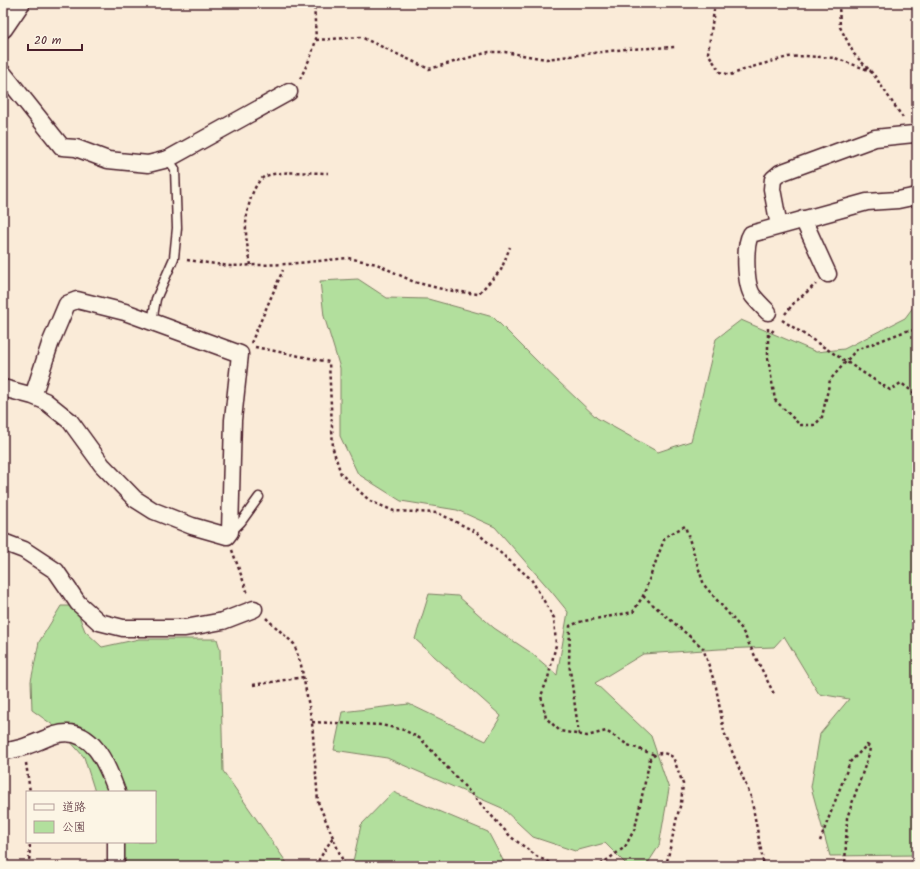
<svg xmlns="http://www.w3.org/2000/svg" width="920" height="869" font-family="Kalam,'Klee One',sans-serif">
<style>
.green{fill:#b2df9d;stroke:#7e7f64}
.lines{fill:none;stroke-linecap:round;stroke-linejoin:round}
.service-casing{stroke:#4a1f2b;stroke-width:11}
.minor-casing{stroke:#4a1f2b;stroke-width:19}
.tertiary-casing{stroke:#4a1f2b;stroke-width:22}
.path{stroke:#4a1f2b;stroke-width:2.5;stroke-dasharray:3 3;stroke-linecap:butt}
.service{stroke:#fcf5e5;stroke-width:8}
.minor{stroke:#fcf5e5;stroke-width:16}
.tertiary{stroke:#fcf5e5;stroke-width:19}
</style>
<rect width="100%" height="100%" fill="#faebd8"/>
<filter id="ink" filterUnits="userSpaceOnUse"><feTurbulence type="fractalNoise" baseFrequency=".025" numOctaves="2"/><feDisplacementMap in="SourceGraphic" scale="8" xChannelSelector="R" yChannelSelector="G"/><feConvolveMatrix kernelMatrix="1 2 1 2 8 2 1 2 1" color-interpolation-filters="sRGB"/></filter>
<g filter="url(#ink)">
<path class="green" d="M 358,279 L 387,298 L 428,299 L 493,317 L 540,364 L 597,418 L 658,452 L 691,441 L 716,339 L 741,320 L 816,352 L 844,349 L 905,318 L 917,302 L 917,855 L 830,856 L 811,787 L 820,734 L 849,699 L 819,694 L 784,636 L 774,647 L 720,649 L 643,654 L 595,683 L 651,736 L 669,789 L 659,846 L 646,866 L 628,866 L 605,843 L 575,851 L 533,837 L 502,808 L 387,758 L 334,750 L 342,712 L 409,704 L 486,741 L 501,716 L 415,639 L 429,594 L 458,596 L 494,628 L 530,652 L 557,675 L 568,612 L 551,591 L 495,527 L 457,510 L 401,501 L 358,474 L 340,436 L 340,368 L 324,316 L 320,281 Z
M 61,606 L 75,606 L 85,631 L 102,647 L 139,639 L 217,639 L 220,649 L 223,771 L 289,866 L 119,866 L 108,842 L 155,842 L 155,792 L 95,792 L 84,757 L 61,731 L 32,710 L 31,681 L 39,642 Z
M 393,792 L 488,832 L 505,864 L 503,866 L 352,866 L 361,825 Z"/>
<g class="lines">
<defs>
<path id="service" d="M 152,322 L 156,299 L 174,258 L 177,228 L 175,169 L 168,159
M 231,532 L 241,522 L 259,497"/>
<path id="minor" d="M 3,73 L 62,147 L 76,148 L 108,160 L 148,164 L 168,159 L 289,92
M 803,219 L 828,274
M 779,226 L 772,189 L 773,179 L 780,173 L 875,138 L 914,134
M 768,312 C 763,307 757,301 753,296 C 745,285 744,245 751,234 L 867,202 L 898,200 L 917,196
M 3,388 L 33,396 L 45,401 L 70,421 L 102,465 L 135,499 L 154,511 L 192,526 L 227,536 L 230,532 L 233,420 L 240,354 L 125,312 L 77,300 L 67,304 L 50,344 L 33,396
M 3,542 L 24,550 L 56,571 L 78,603 L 99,622 L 123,628 L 185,628 L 223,621 L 254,609
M 3,751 C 23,750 37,741 55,735 C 92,724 107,765 117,792
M 116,866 L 116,842"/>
<path id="tertiary" d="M 3,28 L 20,3"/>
</defs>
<use href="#service" class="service-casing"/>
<use href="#minor" class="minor-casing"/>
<use href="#tertiary" class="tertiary-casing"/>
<path class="path" d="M 715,3 L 708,53 L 720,72 L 730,75 L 752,67 L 788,57 L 805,56 L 835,58 L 871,71
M 839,3 L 840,27 L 854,54 L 874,75 L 903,118
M 316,40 L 361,37 L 429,69 L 489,52 L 505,52 L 546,59 L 626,49 L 677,47
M 300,79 L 311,56 L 316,40 L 314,3
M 187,260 L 230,266 L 288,264 L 348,258 L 377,264 L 414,282 L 446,290 L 478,294 L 501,270 L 510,247
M 251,265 C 249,254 246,242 246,231 C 245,217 251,185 264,177 C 276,170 313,173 328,173
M 785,314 L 794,303 L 816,284
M 782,320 L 890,390 L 901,383 L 917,395
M 768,328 L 768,358 L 775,400 L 800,425 L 815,425 L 822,417 L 830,380 L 856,350 L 906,331 L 917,330
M 768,337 L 775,328
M 251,343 L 283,270
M 255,347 L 329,362 L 333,449 L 341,474 L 370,501 L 394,511 L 438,513 L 476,532 L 531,579 L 554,618 L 556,645 L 548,678 L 541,696 L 546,718 L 560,731 L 587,736 L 606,731 L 628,745 L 655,755
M 232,550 L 248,594
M 643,596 L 703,648 L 716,687 L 724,732 L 751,797 L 764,866
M 266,618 L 294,644 L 301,665 L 312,722 L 318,802 L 345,866
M 253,685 L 304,677
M 312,722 L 381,725 L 404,730 L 421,739 L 511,837 L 538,857 L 556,866
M 579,735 L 569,663 L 570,626 L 579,622 L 633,612 L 643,596 L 665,537 L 685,526 L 704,585 L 741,628 L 775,696
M 26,763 L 30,792
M 820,841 L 850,762 L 867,745 L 870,747 L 869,754 L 847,818 L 845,866
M 29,866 L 30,842
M 315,866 L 333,837
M 595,866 L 600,865 L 625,847 L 635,828 L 650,759 C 658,751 664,752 673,757 L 683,784 L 681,803 L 677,817 L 666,866"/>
<use href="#service" class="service"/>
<use href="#minor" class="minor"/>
<use href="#tertiary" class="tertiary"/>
</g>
</g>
<rect width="920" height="869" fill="none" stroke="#fcf5e5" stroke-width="16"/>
<rect x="8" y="8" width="904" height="853" fill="none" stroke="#4a1f2b" stroke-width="1.5" filter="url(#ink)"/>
<rect x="26" y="791" width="130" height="52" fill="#fcf5e5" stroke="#b59f9b"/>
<rect x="34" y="804" width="20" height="6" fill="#fcf5e5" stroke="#b59f9b"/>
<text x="62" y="811" font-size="12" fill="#4a1f2b">道路</text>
<rect x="34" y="821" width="20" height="12" fill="#b2df9d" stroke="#b59f9b"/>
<text x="62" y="831" font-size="12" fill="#4a1f2b">公園</text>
<path d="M28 44v6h54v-6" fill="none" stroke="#4a1f2b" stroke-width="2"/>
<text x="34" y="44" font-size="12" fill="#4a1f2b" stroke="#fcf5e5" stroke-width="3" paint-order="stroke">20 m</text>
</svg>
